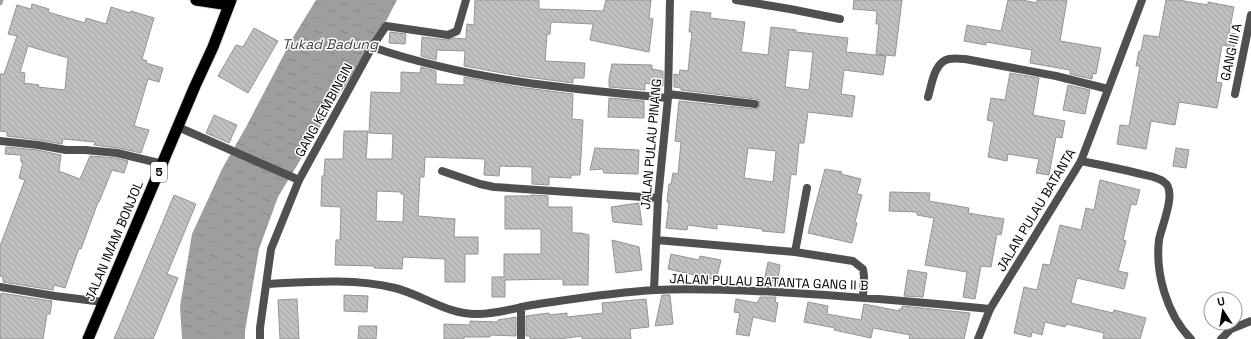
<svg xmlns="http://www.w3.org/2000/svg" width="1251" height="339" font-family="'Space Grotesk',sans-serif">
<style>
.water{fill:url(#water-ripples)}
.lines{fill:none;stroke-linecap:round;stroke-linejoin:round}
.stream{stroke:#9e9e9e;stroke-width:5}
.building{fill:url(#building-back-hatch);stroke:#949494;fill-rule:evenodd}
.trunk-casing{stroke:#dbdbdb;stroke-width:13}
.service{stroke:#505050;stroke-width:8}
.pedestrian{stroke:#505050;stroke-width:8}
.minor{stroke:#505050;stroke-width:8}
.tertiary{stroke:#505050;stroke-width:8}
.trunk{stroke:#000;stroke-width:11}
.labels{text-anchor:middle;dominant-baseline:central;stroke-width:3;stroke-linejoin:round;paint-order:stroke}
.shield{fill:#fff;stroke:#4c4c4c;stroke-width:1}
.shield-label{font-size:12px;font-weight:bold;fill:#000}
.street-label{font-size:13px;fill:#000;stroke:#fff}
.water-label{font-size:14px;font-style:italic;fill:#3f3f3f;stroke:#fff}
</style>
<defs>
<pattern id="water-ripples" width="26" height="14" patternUnits="userSpaceOnUse"><rect width="26" height="14" fill="#9e9e9e"/><path d="M2 4q2-2 4 0t4 0M15 11q2-2 4 0t4 0" fill="none" stroke="#868686"/></pattern>
<pattern id="building-back-hatch" width="6" height="6" patternUnits="userSpaceOnUse"><rect width="6" height="6" fill="#c0c0c0"/><path d="M-1 5l2 2M0 0l6 6M5-1l2 2" fill="none" stroke="#a3a3a3"/></pattern>
</defs>
<rect width="100%" height="100%" fill="#fff"/>
<path class="water" d="M 316,0 L 397,0 L 382,29 L 340,94 L 278,197 L 259,249 L 245,331 L 245,339 L 182,339 L 180,306 L 192,234 L 222,169 L 246,127 L 292,39 Z"/>
<g class="lines">
<path class="stream" d="M 0,3 L 1,0"/>
</g>
<path class="building" d="M 475,0 L 539,0 L 539,9 L 603,11 L 606,0 L 651,0 L 649,18 L 653,19 L 649,52 L 590,40 L 593,24 L 551,22 L 550,34 L 547,34 L 545,61 L 585,63 L 584,78 L 573,78 L 573,83 L 519,76 L 464,66 L 465,51 L 437,50 L 436,60 L 421,56 L 422,37 L 447,40 L 454,38 L 466,39 L 467,24 L 474,25 Z
M 854,0 L 902,0 L 895,56 L 876,54 L 879,24 L 876,24 L 877,11 L 853,9 Z
M 1008,0 L 1022,0 L 1037,3 L 1037,0 L 1067,0 L 1060,41 L 1101,48 L 1096,74 L 1093,73 L 1092,79 L 1070,74 L 1070,70 L 1030,63 L 1032,50 L 986,42 L 986,45 L 964,41 L 967,25 L 1001,31 Z
M 1166,0 L 1178,0 L 1208,5 L 1208,2 L 1234,7 L 1229,33 L 1236,34 L 1234,47 L 1222,45 L 1216,82 L 1222,83 L 1217,108 L 1179,102 L 1175,125 L 1151,121 L 1146,149 L 1117,144 L 1120,125 L 1129,126 L 1140,66 L 1136,66 L 1139,51 L 1141,51 L 1144,35 L 1159,37 Z
M 32,4 L 49,9 L 48,12 L 85,23 L 86,18 L 106,24 L 111,7 L 130,13 L 131,11 L 154,18 L 142,59 L 147,61 L 146,63 L 163,68 L 159,82 L 148,79 L 134,126 L 149,130 L 141,153 L 118,148 L 94,145 L 95,142 L 63,139 L 62,144 L 39,140 L 7,136 L 7,132 L 0,131 L 0,74 L 4,74 L 17,36 L 8,34 L 17,5 L 31,9 ZM 28,46 L 68,58 L 65,90 L 38,87 L 39,85 L 24,83 L 25,73 L 20,72 Z
M 691,11 L 711,13 L 710,18 L 745,22 L 741,52 L 768,55 L 771,27 L 796,30 L 796,32 L 848,38 L 846,52 L 886,56 L 883,75 L 844,70 L 841,94 L 855,96 L 852,117 L 808,112 L 804,143 L 799,143 L 796,175 L 791,174 L 784,233 L 762,231 L 763,229 L 717,224 L 717,229 L 688,225 L 687,230 L 666,228 L 669,202 L 667,202 L 669,184 L 671,184 L 673,173 L 678,174 L 681,142 L 675,141 L 679,101 L 754,109 L 759,108 L 760,104 L 759,100 L 756,99 L 681,90 L 681,88 L 674,87 L 674,74 L 679,75 L 680,70 L 688,71 L 692,32 L 689,32 ZM 789,50 L 813,52 L 809,90 L 785,87 ZM 748,148 L 776,151 L 773,182 L 744,178 Z
M 254,28 L 278,41 L 248,93 L 218,76 L 236,45 L 243,47 Z
M 390,32 L 406,34 L 405,44 L 389,43 Z
M 612,64 L 652,65 L 652,69 L 663,71 L 663,86 L 645,83 L 645,90 L 609,87 L 609,79 Z
M 421,67 L 436,71 L 436,84 L 464,85 L 464,77 L 518,87 L 573,94 L 572,119 L 583,120 L 580,175 L 571,175 L 571,178 L 549,177 L 549,185 L 532,184 L 532,167 L 500,166 L 499,176 L 484,175 L 485,159 L 425,157 L 424,177 L 420,177 L 418,216 L 455,219 L 454,237 L 478,237 L 478,254 L 465,254 L 465,282 L 445,282 L 445,259 L 403,257 L 402,269 L 374,268 L 375,266 L 335,265 L 336,240 L 340,240 L 341,207 L 321,206 L 322,176 L 324,176 L 325,159 L 343,159 L 344,131 L 368,131 L 366,159 L 392,159 L 393,134 L 369,133 L 371,92 L 401,93 L 401,72 L 420,73 ZM 377,191 L 401,192 L 401,194 L 404,194 L 403,222 L 376,221 Z
M 1010,73 L 1039,78 L 1033,115 L 1065,121 L 1062,138 L 1056,137 L 1049,175 L 1036,173 L 1039,159 L 1008,154 L 1007,161 L 988,157 L 994,122 L 987,120 L 991,98 L 1005,100 Z
M 1068,85 L 1090,90 L 1085,114 L 1063,110 Z
M 609,98 L 644,101 L 644,118 L 608,117 Z
M 214,115 L 237,125 L 229,143 L 206,133 Z
M 6,147 L 37,150 L 61,155 L 59,171 L 80,179 L 90,156 L 116,158 L 128,161 L 124,173 L 112,170 L 99,202 L 98,202 L 81,249 L 79,248 L 65,288 L 54,285 L 53,290 L 3,282 L 3,277 L 0,276 L 0,246 L 25,180 L 19,178 L 23,162 L 21,162 L 21,155 L 5,154 Z
M 595,148 L 639,150 L 638,174 L 604,173 L 603,169 L 590,170 Z
M 1176,148 L 1189,150 L 1186,168 L 1173,166 Z
M 825,169 L 842,172 L 841,174 L 861,179 L 857,194 L 862,195 L 855,222 L 857,223 L 852,243 L 808,233 Z
M 1100,180 L 1140,190 L 1136,205 L 1131,204 L 1123,240 L 1126,241 L 1118,271 L 1128,273 L 1124,289 L 1077,278 L 1071,303 L 1113,313 L 1114,310 L 1146,318 L 1140,339 L 1103,339 L 1104,333 L 1066,324 L 1065,327 L 1045,322 L 1042,335 L 1032,332 L 1031,337 L 1014,333 L 1024,287 L 1037,290 L 1043,264 L 1050,265 L 1060,225 L 1081,230 L 1086,208 L 1094,210 Z
M 890,192 L 930,193 L 929,201 L 969,208 L 968,213 L 1004,219 L 1001,235 L 997,234 L 991,267 L 981,266 L 975,299 L 963,297 L 967,272 L 925,265 L 934,218 L 917,215 L 917,212 L 889,211 Z
M 174,195 L 196,204 L 167,274 L 178,278 L 153,339 L 114,339 Z
M 531,195 L 548,196 L 548,207 L 572,207 L 572,233 L 581,233 L 589,235 L 588,285 L 563,285 L 563,279 L 505,280 L 505,297 L 492,297 L 492,277 L 504,277 L 504,254 L 541,254 L 541,229 L 505,229 L 505,196 L 531,196 Z
M 639,203 L 642,225 L 613,222 L 611,207 Z
M 612,240 L 639,247 L 642,270 L 616,273 Z
M 671,254 L 699,260 L 700,256 L 721,260 L 716,280 L 668,269 Z
M 768,262 L 780,265 L 777,287 L 763,286 Z
M 908,270 L 927,273 L 923,297 L 904,296 Z
M 1,293 L 52,301 L 50,314 L 47,314 L 43,339 L 0,339 L 0,300 Z
M 344,295 L 368,296 L 367,312 L 344,311 Z
M 662,295 L 670,295 L 673,324 L 655,326 Z
M 760,297 L 776,297 L 775,302 L 778,303 L 775,322 L 753,317 L 749,336 L 736,334 L 740,313 L 734,312 L 736,299 L 757,303 Z
M 297,299 L 299,339 L 280,339 L 278,300 Z
M 646,299 L 649,327 L 630,329 L 631,339 L 582,339 L 582,336 L 559,339 L 530,339 L 530,336 L 526,336 L 526,316 L 549,313 L 549,315 L 567,313 L 567,317 L 603,313 L 602,303 Z
M 808,302 L 828,306 L 827,314 L 861,320 L 864,304 L 899,311 L 899,309 L 902,309 L 902,306 L 970,313 L 964,339 L 909,339 L 910,335 L 873,328 L 871,338 L 834,330 L 835,328 L 804,322 Z
M 516,317 L 516,336 L 490,335 L 490,337 L 464,337 L 464,339 L 444,339 L 444,324 L 470,325 L 470,321 L 498,322 L 498,320 Z
M 359,326 L 377,326 L 376,339 L 358,339 Z"/>
<g class="lines">
<defs>
<path id="trunk" d="M 196,0 L 229,5
M 88,339 L 195,86 L 213,47 L 231,0"/>
</defs>
<use href="#trunk" class="trunk-casing"/>
<path class="service" d="M 0,287 L 55,296 L 103,302"/>
<path class="pedestrian" d="M 178,127 L 299,180"/>
<path class="minor" d="M 736,0 L 790,9 L 840,19
M 372,47 C 468,80 568,89 668,98
M 668,94 L 755,104
M 1235,94 L 1251,15
M 928,97 C 932,84 934,62 949,59 C 954,58 960,59 965,59 L 1056,76 L 1108,89
M 0,141 L 38,145 L 66,150 L 85,150 L 117,153 L 163,164
M 1081,161 C 1101,165 1121,169 1141,174 C 1148,176 1158,177 1164,182 C 1178,191 1161,227 1159,240 C 1155,273 1167,315 1191,339
M 442,171 L 480,184 L 494,187 L 658,198
M 656,240 L 795,252 L 853,261 L 863,269 L 864,276 L 863,297
M 795,252 L 807,188
M 267,284 C 307,282 355,278 395,288 C 423,295 448,315 478,314 C 496,314 515,308 532,305 C 573,299 615,292 656,290 C 697,288 737,290 777,292 C 848,296 919,302 990,309
M 654,290 L 658,198 L 668,98 L 670,0
M 260,339 L 260,328 L 271,249 L 299,180 L 372,47 L 386,26 L 448,35 L 457,31 L 466,0
M 521,339 L 521,307
M 1221,339 L 1231,329 L 1251,321"/>
<path class="tertiary" d="M 978,339 L 990,309 L 1081,161 L 1142,0"/>
<use href="#trunk" class="trunk"/>
</g>
<g class="labels">
<rect class="shield" x="151" y="162" width="16" height="20" rx="3"/>
<g class="shield-label">
<text x="159" y="172">5</text>
</g>
<g class="street-label">
<text transform="translate(1231 52) rotate(-78)">GANG III A</text>
<text transform="translate(324 110) rotate(-61)">GANG KEMBINGIN</text>
<text transform="translate(651 144) rotate(-85)">JALAN PULAU PINANG</text>
<text transform="translate(1036 210) rotate(-59)">JALAN PULAU BATANTA</text>
<text transform="translate(114 241) rotate(-67)">JALAN IMAM BONJOL</text>
<text transform="translate(769 282) rotate(2)">JALAN PULAU BATANTA GANG II B</text>
</g>
<g class="water-label">
<text x="330" y="44">Tukad Badung</text>
</g>
</g>
<g transform="translate(1223 311) rotate(348)"><circle r="19" fill="#ffffff" stroke="#999999"/>
<path d="M0-3L7 15L0 10L-7 15Z" fill="#000000"/>
<text y="-6" font-size="11" font-weight="bold" text-anchor="middle" fill="#000000">U</text>
</g>
</svg>
